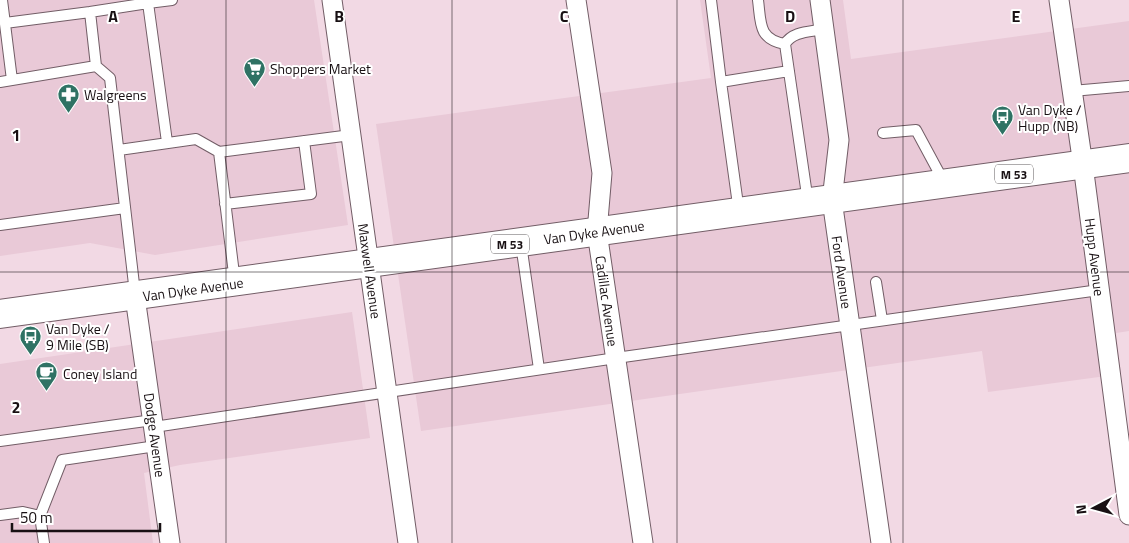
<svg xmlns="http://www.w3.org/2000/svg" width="1129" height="543" font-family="'Titillium Web',sans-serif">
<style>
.built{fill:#e9c9d7}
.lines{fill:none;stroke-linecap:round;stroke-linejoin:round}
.service-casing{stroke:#725d66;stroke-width:12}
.minor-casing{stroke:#725d66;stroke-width:21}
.primary-casing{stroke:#725d66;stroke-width:30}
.service{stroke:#fff;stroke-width:10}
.minor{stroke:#fff;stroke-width:19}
.primary{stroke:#fff;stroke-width:28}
.grid{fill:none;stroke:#181013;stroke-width:1;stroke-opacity:0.55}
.labels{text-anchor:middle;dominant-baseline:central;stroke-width:4;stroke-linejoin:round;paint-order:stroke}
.shield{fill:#fff;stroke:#5d585a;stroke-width:1}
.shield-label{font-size:12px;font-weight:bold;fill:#181013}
.poi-label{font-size:14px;fill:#181013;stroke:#fff;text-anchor:start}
.street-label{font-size:14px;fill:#181013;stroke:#fff}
.grid-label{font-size:16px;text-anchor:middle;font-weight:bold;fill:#181013;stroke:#fff;stroke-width:4;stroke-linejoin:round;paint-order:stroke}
</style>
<rect width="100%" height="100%" fill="#f2d9e4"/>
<path class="built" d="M 0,0 L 314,0 L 348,225 L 155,255 L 90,243 L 0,256 Z
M 700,0 L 843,0 L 851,59 L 1129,21 L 1129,331 L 1116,333 L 1121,374 L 988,392 L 982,351 L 421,431 L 376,124 L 711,78 Z
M 352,312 L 370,438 L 180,465 L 144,473 L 153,543 L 0,543 L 0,364 Z"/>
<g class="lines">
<defs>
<path id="service" d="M 2,0 L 12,80
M 711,0 L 721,82 L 789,71
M 758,0 C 761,23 758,39 785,44
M 148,3 L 172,0
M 90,12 L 148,3 L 167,142
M 5,23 L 90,12 L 96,66
M 0,82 L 96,66 L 110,78 L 135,293
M 721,82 L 739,212
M 1072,91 L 1129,86
M 883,133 L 916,130 L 944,182
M 119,150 L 196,139 L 219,152 L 351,135
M 219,152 L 235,282
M 808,202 L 785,44 C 793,31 810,32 824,29
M 225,204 L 311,194 L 304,141
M 0,225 L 125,208
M 521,244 L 539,369
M 876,282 L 882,320
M 154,427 L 616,358 L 1099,290
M 0,441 L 153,420
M 0,515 L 23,512 L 40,516
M 44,543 L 40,516 L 62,460 L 156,446"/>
<path id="minor" d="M 332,0 L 408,543
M 576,0 L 602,173 L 597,232 L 643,543
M 820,0 L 839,140 L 832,200 L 881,543
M 1059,0 L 1083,165 L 1129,515
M 135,297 L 170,543"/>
<path id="primary" d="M 0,314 L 1129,158"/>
</defs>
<use href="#service" class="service-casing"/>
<use href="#minor" class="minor-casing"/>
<use href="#primary" class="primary-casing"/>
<use href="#service" class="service"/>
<use href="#minor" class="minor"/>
<use href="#primary" class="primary"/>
</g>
<path class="grid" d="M 226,0 L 226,543M 452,0 L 452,543M 677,0 L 677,543M 903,0 L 903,543M 0,272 L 1129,272"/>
<defs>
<symbol id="supermarket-pin" viewBox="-11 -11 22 30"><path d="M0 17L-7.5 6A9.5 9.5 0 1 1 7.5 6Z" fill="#2f7264" stroke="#fff"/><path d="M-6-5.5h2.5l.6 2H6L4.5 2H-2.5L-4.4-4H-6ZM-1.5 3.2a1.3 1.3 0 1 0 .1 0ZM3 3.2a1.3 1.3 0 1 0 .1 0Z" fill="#fff"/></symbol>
<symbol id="pharmacy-pin" viewBox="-11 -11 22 30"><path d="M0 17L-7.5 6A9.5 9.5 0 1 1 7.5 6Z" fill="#2f7264" stroke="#fff"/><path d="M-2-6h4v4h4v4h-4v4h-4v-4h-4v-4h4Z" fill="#fff"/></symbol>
<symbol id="bus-pin" viewBox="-11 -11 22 30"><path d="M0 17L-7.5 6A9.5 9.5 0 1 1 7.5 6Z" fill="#2f7264" stroke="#fff"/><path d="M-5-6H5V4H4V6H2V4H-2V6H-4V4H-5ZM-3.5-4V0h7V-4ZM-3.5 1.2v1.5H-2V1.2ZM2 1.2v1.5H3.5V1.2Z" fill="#fff"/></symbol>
<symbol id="cafe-pin" viewBox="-11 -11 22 30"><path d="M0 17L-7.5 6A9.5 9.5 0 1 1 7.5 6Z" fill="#2f7264" stroke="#fff"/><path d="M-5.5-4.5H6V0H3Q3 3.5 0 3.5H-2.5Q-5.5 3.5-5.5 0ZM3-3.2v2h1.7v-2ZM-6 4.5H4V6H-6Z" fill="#fff"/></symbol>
</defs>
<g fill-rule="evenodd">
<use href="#supermarket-pin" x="242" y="56" width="25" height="34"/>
<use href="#pharmacy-pin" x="56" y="82" width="25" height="34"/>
<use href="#bus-pin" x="990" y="104" width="25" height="34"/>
<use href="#bus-pin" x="18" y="324" width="25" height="34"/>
<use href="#cafe-pin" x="34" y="360" width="25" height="34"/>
</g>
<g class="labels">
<g class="shield">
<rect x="995" y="164.5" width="38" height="19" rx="4"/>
<rect x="491" y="234.5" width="38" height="19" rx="4"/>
</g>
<g class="shield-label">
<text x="1014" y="174">M 53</text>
<text x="510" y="244">M 53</text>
</g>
<g class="poi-label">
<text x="270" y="68">Shoppers Market</text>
<text x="84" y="94">Walgreens</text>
<text x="1018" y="109">Van Dyke /<tspan x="1018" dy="16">Hupp (NB)</tspan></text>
<text x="46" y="328">Van Dyke /<tspan x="46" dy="16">9 Mile (SB)</tspan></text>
<text x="63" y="373">Coney Island</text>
</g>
<g class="street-label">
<text transform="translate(594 232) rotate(-8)">Van Dyke Avenue</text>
<text transform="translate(1095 257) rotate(83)">Hupp Avenue</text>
<text transform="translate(370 271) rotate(82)">Maxwell Avenue</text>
<text transform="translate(842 272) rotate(82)">Ford Avenue</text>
<text transform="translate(193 289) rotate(-8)">Van Dyke Avenue</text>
<text transform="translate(607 301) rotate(82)">Cadillac Avenue</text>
<text transform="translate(155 435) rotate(82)">Dodge Avenue</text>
</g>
</g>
<g class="grid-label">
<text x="113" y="22">A</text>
<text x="339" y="22">B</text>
<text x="564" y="22">C</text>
<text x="790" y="22">D</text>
<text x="1016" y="22">E</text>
<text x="16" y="141">1</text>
<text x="16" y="413">2</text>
</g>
<g transform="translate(1094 508) rotate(264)" stroke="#ffffff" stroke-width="4" paint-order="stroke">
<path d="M0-4L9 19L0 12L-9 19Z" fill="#181013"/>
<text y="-8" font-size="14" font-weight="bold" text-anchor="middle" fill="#181013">N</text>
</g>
<path d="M12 523v8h148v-8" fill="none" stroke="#181013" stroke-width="2.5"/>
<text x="20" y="523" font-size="15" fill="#181013" stroke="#ffffff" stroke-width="4" paint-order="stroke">50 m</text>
</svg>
